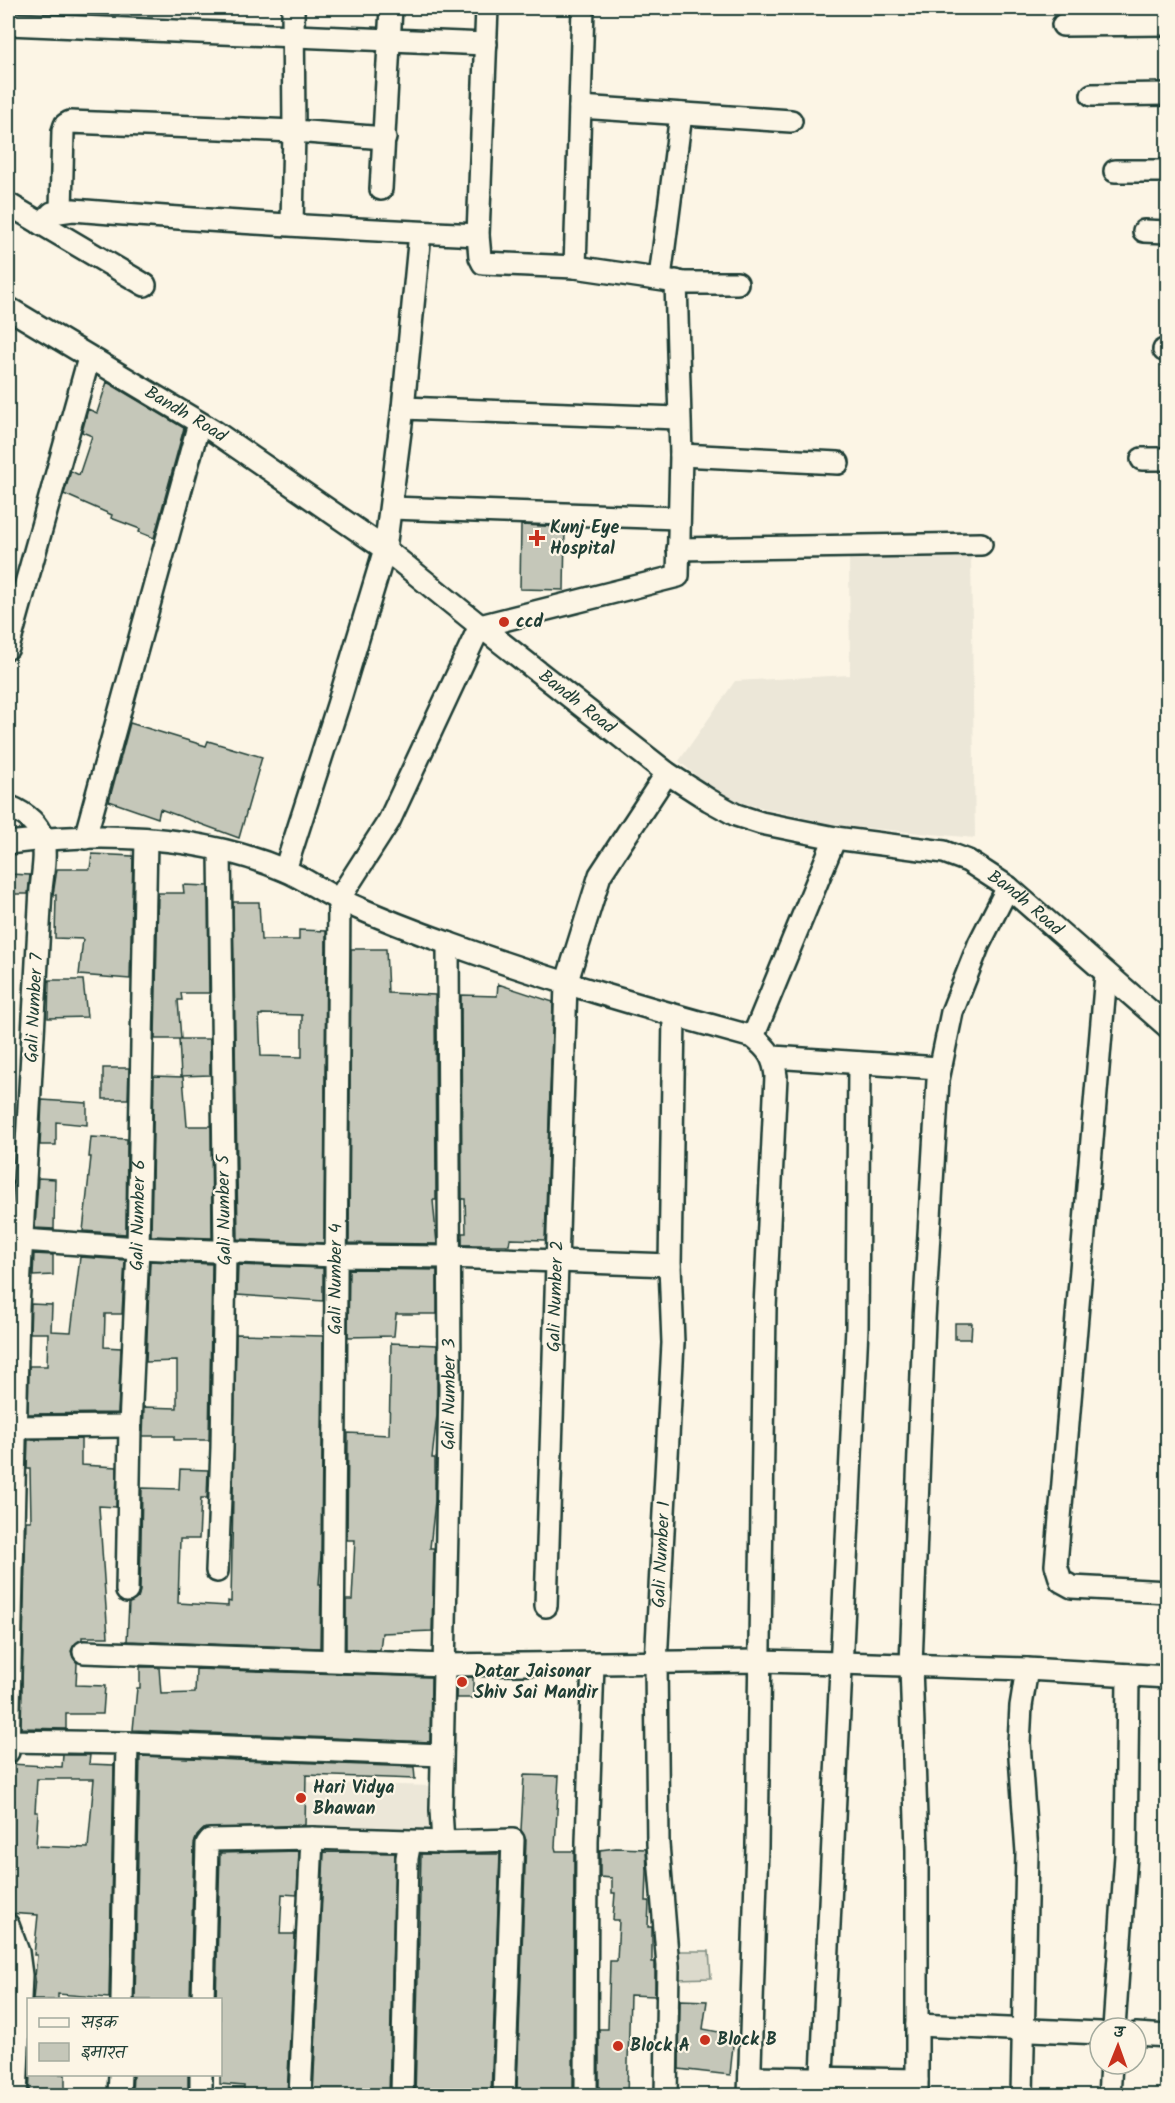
<svg xmlns="http://www.w3.org/2000/svg" width="1175" height="2103" font-family="Kalam,'Playpen Sans Deva',sans-serif">
<style>
.built{fill:#ece7d8}
.green{fill:#dcdacc;stroke:#7e8c80;stroke-width:1.5}
.building{fill:#c5c7b9;stroke:#1f3d34;stroke-width:1.5;fill-rule:evenodd}
.lines{fill:none;stroke-linecap:round;stroke-linejoin:round}
.minor-casing{stroke:#1f3d34;stroke-width:26}
.minor{stroke:#fcf5e5;stroke-width:21}
.poi-dot{fill:#c8321e;stroke:#fcf5e5;stroke-width:2}
.labels{text-anchor:middle;dominant-baseline:central;stroke-width:4.5;stroke-linejoin:round;paint-order:stroke}
.street-label{font-size:18px;fill:#1f3d34;stroke:#fcf5e5}
.poi-label{font-size:18px;font-weight:bold;fill:#1f3d34;stroke:#fcf5e5;text-anchor:start}
</style>
<rect width="100%" height="100%" fill="#fcf5e5"/>
<filter id="ink" filterUnits="userSpaceOnUse"><feTurbulence type="fractalNoise" baseFrequency=".0167" numOctaves="2"/><feDisplacementMap in="SourceGraphic" scale="12" xChannelSelector="R" yChannelSelector="G"/><feConvolveMatrix kernelMatrix="1 2 1 2 8 2 1 2 1" color-interpolation-filters="sRGB"/></filter>
<g filter="url(#ink)">
<path class="built" d="M 971,553 L 975,838 L 834,825 L 722,798 L 679,761 L 735,681 L 850,675 L 849,555 Z
M 171,1778 L 432,1786 L 430,1833 L 169,1824 Z"/>
<path class="green" d="M 675,1951 L 709,1951 L 711,1978 L 676,1979 Z"/>
<path class="building" d="M 107,382 L 184,428 L 154,538 L 139,532 L 140,529 L 111,518 L 112,515 L 64,494 L 71,471 L 79,475 L 92,436 L 82,432 L 88,409 L 97,413 Z
M 521,525 L 565,527 L 564,590 L 520,589 Z
M 130,723 L 206,746 L 208,741 L 262,757 L 239,838 L 160,809 L 158,818 L 109,801 Z
M 92,854 L 133,856 L 130,979 L 79,975 L 83,939 L 55,938 L 56,895 L 53,895 L 57,869 L 90,869 Z
M 8,874 L 30,875 L 28,894 L 8,894 Z
M 183,885 L 208,886 L 209,993 L 181,993 L 182,1000 L 178,1000 L 181,1039 L 155,1039 L 158,893 L 184,893 Z
M 233,902 L 259,902 L 261,940 L 299,940 L 299,930 L 326,931 L 324,1243 L 238,1239 ZM 262,1014 L 302,1015 L 302,1057 L 261,1056 L 259,1015 L 262,1015 Z
M 351,949 L 386,949 L 388,993 L 435,995 L 436,1200 L 433,1200 L 437,1244 L 349,1243 Z
M 49,980 L 83,980 L 87,1017 L 48,1018 Z
M 498,984 L 553,1002 L 545,1240 L 510,1239 L 509,1245 L 462,1245 L 462,1233 L 466,1233 L 465,1199 L 462,1199 L 461,995 L 497,996 Z
M 179,1039 L 210,1039 L 210,1075 L 181,1076 Z
M 103,1068 L 129,1068 L 128,1099 L 103,1099 Z
M 154,1076 L 183,1077 L 187,1126 L 211,1126 L 212,1238 L 151,1236 Z
M 42,1100 L 87,1103 L 87,1125 L 56,1122 L 56,1145 L 40,1145 Z
M 91,1137 L 127,1139 L 126,1234 L 83,1231 L 91,1157 L 89,1157 Z
M 38,1178 L 55,1179 L 54,1229 L 35,1228 Z
M 34,1254 L 53,1255 L 53,1275 L 33,1276 Z
M 80,1257 L 125,1260 L 122,1314 L 105,1314 L 104,1347 L 121,1348 L 118,1413 L 28,1414 L 29,1366 L 47,1366 L 48,1333 L 30,1333 L 31,1304 L 52,1305 L 51,1331 L 71,1332 Z
M 150,1261 L 212,1264 L 209,1440 L 174,1440 L 174,1436 L 143,1436 L 144,1407 L 177,1408 L 177,1361 L 146,1362 Z
M 238,1265 L 323,1268 L 323,1301 L 237,1295 Z
M 349,1269 L 437,1270 L 437,1314 L 396,1314 L 394,1336 L 348,1337 Z
M 955,1323 L 972,1323 L 971,1339 L 955,1339 Z
M 236,1334 L 323,1336 L 321,1555 L 319,1584 L 321,1584 L 320,1648 L 127,1641 L 129,1603 L 138,1598 L 140,1591 L 142,1488 L 179,1489 L 180,1469 L 208,1470 L 207,1498 L 201,1498 L 199,1539 L 180,1539 L 178,1603 L 228,1606 L 228,1601 L 231,1602 Z
M 391,1343 L 437,1345 L 437,1415 L 432,1458 L 435,1458 L 435,1501 L 430,1548 L 434,1548 L 432,1631 L 382,1633 L 380,1650 L 346,1649 L 346,1600 L 352,1600 L 355,1540 L 347,1540 L 348,1433 L 389,1435 Z
M 81,1439 L 81,1465 L 117,1467 L 116,1507 L 99,1506 L 108,1637 L 82,1637 L 82,1640 L 74,1645 L 71,1651 L 73,1657 L 77,1663 L 76,1685 L 105,1686 L 103,1714 L 66,1714 L 66,1729 L 21,1728 L 26,1521 L 31,1521 L 30,1469 L 27,1469 L 28,1440 Z
M 140,1667 L 159,1667 L 161,1694 L 195,1693 L 196,1669 L 431,1677 L 430,1742 L 133,1730 L 137,1688 L 140,1688 Z
M 473,1677 L 473,1698 L 456,1698 L 457,1678 Z
M 63,1755 L 90,1755 L 89,1764 L 114,1765 L 109,1998 L 58,1994 L 58,2000 L 33,2000 L 37,1955 L 34,1955 L 38,1915 L 8,1913 L 10,1890 L 8,1890 L 8,1876 L 12,1845 L 8,1845 L 14,1800 L 9,1799 L 11,1764 L 62,1767 ZM 37,1779 L 94,1779 L 88,1848 L 36,1846 L 38,1812 L 35,1812 Z
M 140,1756 L 414,1767 L 415,1779 L 306,1775 L 305,1825 L 204,1829 L 197,1836 L 194,1844 L 190,2000 L 135,2000 Z
M 524,1775 L 559,1776 L 555,1847 L 556,1851 L 574,1851 L 573,2093 L 517,2088 L 526,1840 L 521,1830 Z
M 616,1848 L 646,1849 L 647,1871 L 646,1901 L 649,1901 L 648,1927 L 652,1927 L 652,1962 L 655,1962 L 655,1996 L 630,1995 L 627,2096 L 607,2096 L 607,2093 L 599,2093 L 599,2029 L 608,2029 L 610,1961 L 617,1961 L 619,1920 L 613,1920 L 615,1893 L 612,1893 L 612,1878 L 600,1877 L 600,1850 Z
M 299,1851 L 297,1895 L 282,1894 L 280,1934 L 295,1934 L 287,2096 L 244,2096 L 244,2086 L 220,2084 L 220,2000 L 216,2000 L 220,1853 Z
M 324,1852 L 395,1853 L 389,2096 L 313,2096 Z
M 421,1854 L 500,1854 L 491,2096 L 415,2096 Z
M 680,2000 L 707,2001 L 703,2029 L 734,2035 L 730,2075 L 679,2069 Z
M 30,2074 L 65,2074 L 65,2096 L 29,2096 Z
M 133,2074 L 188,2074 L 188,2096 L 132,2096 Z"/>
<g class="lines">
<defs>
<g id="minor">
<path d="M 487,8 L 478,235 L 480,257 L 483,263 L 575,267 L 684,283 L 737,283"/>
<path d="M 8,24 L 486,44"/>
<path d="M 1063,25 L 1168,24"/>
<path d="M 1092,95 L 1168,94"/>
<path d="M 580,107 L 791,121"/>
<path d="M 1115,171 L 1168,171"/>
<path d="M 381,189 L 391,8"/>
<path d="M 8,204 L 145,285"/>
<path d="M 61,210 L 63,131 L 65,125 L 70,122 L 294,131 L 385,138"/>
<path d="M 41,224 L 52,213 L 73,210 C 208,221 343,229 478,235"/>
<path d="M 292,224 L 294,131 L 293,8"/>
<path d="M 1144,231 L 1168,232"/>
<path d="M 575,267 L 583,8"/>
<path d="M 660,278 L 681,114"/>
<path id="s1" d="M 8,308 L 215,432 L 385,549 L 480,626 L 667,773 L 709,800 L 736,815 L 761,823 L 835,838 L 944,852 L 968,861 L 1008,887 L 1168,1027"/>
<path d="M 1164,350 L 1168,351"/>
<path d="M 403,408 L 678,418"/>
<path d="M 681,455 L 838,463"/>
<path d="M 1142,459 L 1168,459"/>
<path d="M 391,508 L 678,518"/>
<path d="M 678,549 L 981,544"/>
<path d="M 8,648 L 89,358"/>
<path d="M 8,806 C 51,824 46,848 41,889 L 18,1308 L 8,1752"/>
<path d="M 85,838 L 199,423"/>
<path d="M 8,843 C 98,832 199,834 284,870 C 304,878 321,891 340,900 C 376,916 413,931 450,944 C 549,980 651,1009 753,1037 C 768,1049 774,1057 776,1076 L 765,1308 L 757,1846 L 749,2096"/>
<path d="M 285,870 L 338,705 L 385,549 L 403,408 L 420,233"/>
<path d="M 1106,974 L 1056,1565 L 1061,1581 L 1072,1587 L 1168,1592"/>
<path d="M 753,1037 L 835,838"/>
<path d="M 773,1057 L 939,1068"/>
<path d="M 8,1239 L 138,1248 L 335,1256 L 448,1257 L 670,1265"/>
<path d="M 8,1427 L 130,1426"/>
<path d="M 217,1571 L 222,1448 L 225,1251 L 220,850"/>
<path id="s2" d="M 127,1591 L 130,1426 L 138,1248 L 146,839"/>
<path id="s3" d="M 546,1606 L 566,984 L 600,875 L 667,773"/>
<path d="M 84,1652 L 445,1665 L 760,1661 L 841,1663 L 1027,1669 L 1168,1677"/>
<path id="s4" d="M 333,1660 L 339,899 L 389,821 L 480,626 L 678,576 L 681,455 L 676,281"/>
<path d="M 8,1741 L 127,1743 L 442,1755"/>
<path id="s5" d="M 443,1842 L 441,1810 L 450,1390 L 448,943"/>
<path d="M 8,1925 L 18,1952 L 21,1975 L 16,2096"/>
<path d="M 122,2000 L 127,1743"/>
<path d="M 203,2000 L 207,1844 L 210,1840 L 312,1838 L 443,1842 L 513,1840 L 504,2096"/>
<path d="M 917,2025 L 1100,2033"/>
<path d="M 1114,2028 L 1126,1855 L 1128,1675"/>
<path d="M 1136,2034 L 1168,2036"/>
<path d="M 750,2077 L 917,2080"/>
<path d="M 119,2096 L 120,2074"/>
<path d="M 201,2096 L 201,2074"/>
<path d="M 300,2096 L 312,1838"/>
<path d="M 402,2096 L 407,1858 L 410,1842"/>
<path d="M 586,2096 L 587,1842 L 593,1664"/>
<path id="s6" d="M 666,2096 L 668,1966 L 658,1844 L 656,1663 L 673,1343 L 670,1265 L 674,1016"/>
<path d="M 821,2096 L 857,1327 L 859,1063"/>
<path d="M 917,2096 L 917,1850 L 911,1665 L 924,1320 L 938,1080 L 952,1012 L 979,944 L 1008,887"/>
<path d="M 1022,2096 L 1027,1852 L 1019,1743 L 1021,1706 L 1027,1669"/>
<path d="M 1109,2096 L 1111,2064"/>
</g>
</defs>
<use href="#minor" class="minor-casing"/>
<use href="#minor" class="minor"/>
</g>
</g>
<g class="poi-dot">
<path d="M534 529h6v6h6v6h-6v6h-6v-6h-6v-6h6z"/>
<circle cx="504" cy="622" r="6"/>
<circle cx="462" cy="1682" r="6"/>
<circle cx="301" cy="1798" r="6"/>
<circle cx="705" cy="2040" r="6"/>
<circle cx="618" cy="2046" r="6"/>
</g>
<g class="labels">
<g class="street-label">
<text stroke="none"><textPath href="#s1" startOffset="207">Bandh Road</textPath></text>
<text stroke="none"><textPath href="#s1" startOffset="693">Bandh Road</textPath></text>
<text stroke="none"><textPath href="#s1" startOffset="1197">Bandh Road</textPath></text>
<text transform="translate(35 1008) rotate(-87)">Gali Number 7</text>
<text transform="translate(225 1210) rotate(-91)">Gali Number 5</text>
<text stroke="none"><textPath href="#s2" startOffset="376">Gali Number 6</textPath></text>
<text stroke="none"><textPath href="#s4" startOffset="381">Gali Number 4</textPath></text>
<text stroke="none"><textPath href="#s3" startOffset="310">Gali Number 2</textPath></text>
<text stroke="none"><textPath href="#s5" startOffset="448">Gali Number 3</textPath></text>
<text stroke="none"><textPath href="#s6" startOffset="542">Gali Number 1</textPath></text>
</g>
<g class="poi-label">
<text x="550" y="528">Kunj Eye<tspan x="550" dy="21">Hospital</tspan></text>
<text x="516" y="622">ccd</text>
<text x="474" y="1672">Datar Jaisonar<tspan x="474" dy="21">Shiv Sai Mandir</tspan></text>
<text x="313" y="1788">Hari Vidya<tspan x="313" dy="21">Bhawan</tspan></text>
<text x="717" y="2040">Block B</text>
<text x="630" y="2046">Block A</text>
</g>
</g>
<rect width="1175" height="2103" fill="none" stroke="#fcf5e5" stroke-width="30"/>
<rect x="15" y="15" width="1145" height="2073" fill="none" stroke="#1f3d34" stroke-width="2" filter="url(#ink)"/>
<rect x="27" y="1998" width="195" height="78" fill="#fcf5e5" stroke="#a4ab9e" stroke-width="1.5"/>
<rect x="39" y="2018" width="30" height="9" fill="#fcf5e5" stroke="#a4ab9e" stroke-width="1.5"/>
<text x="81" y="2028" font-size="18" fill="#1f3d34">सड़क</text>
<rect x="39" y="2043" width="30" height="18" fill="#c5c7b9" stroke="#a4ab9e" stroke-width="1.5"/>
<text x="81" y="2058" font-size="18" fill="#1f3d34">इमारत</text>
<g transform="translate(1118 2046) rotate(1)"><circle r="28" fill="#fcf5e5" stroke="#a4ab9e" stroke-width="1.5"/>
<path d="M0-4.5L10 22L0 15L-10 22Z" fill="#c8321e"/>
<text y="-9" font-size="16" font-weight="bold" text-anchor="middle" fill="#1f3d34">उ</text>
</g>
</svg>
